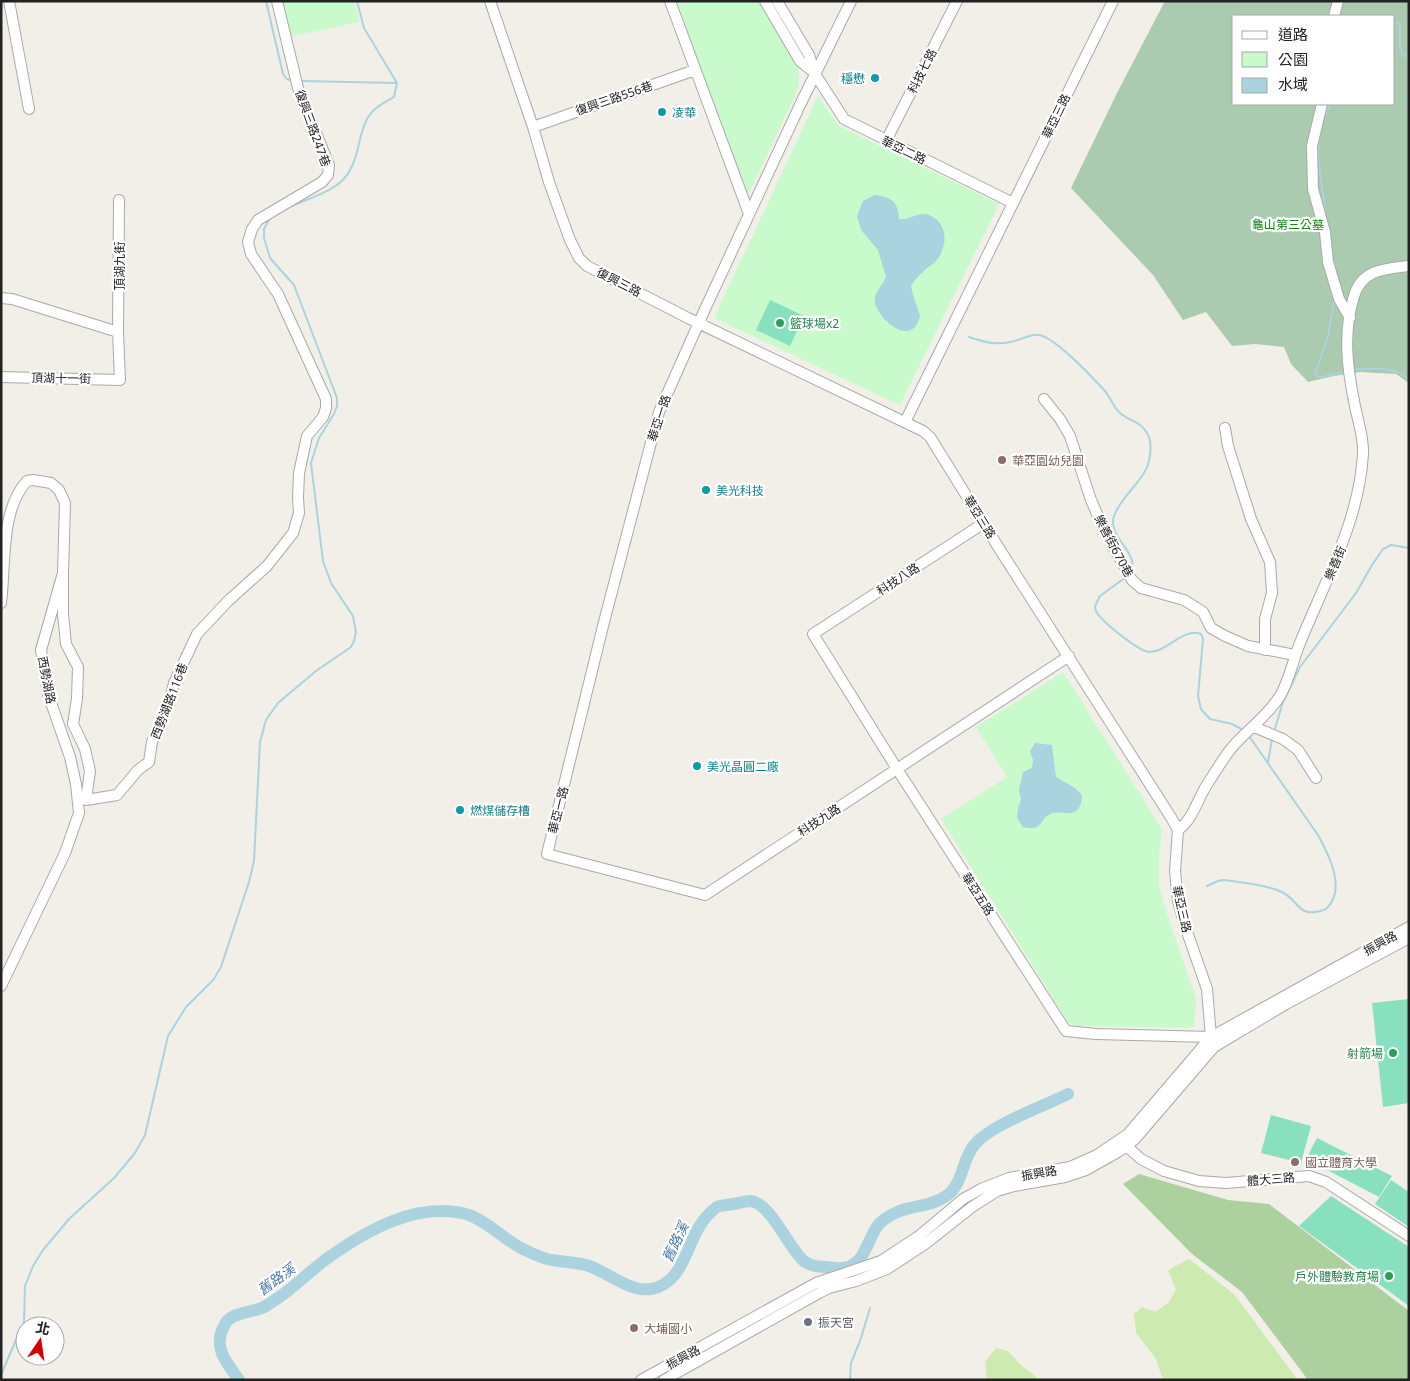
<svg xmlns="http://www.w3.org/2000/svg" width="1410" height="1381" font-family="'Noto Sans','Noto Sans TC',sans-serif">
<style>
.grass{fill:#cdebb0}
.forest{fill:#add19e}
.cemetery{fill:#aacbaf;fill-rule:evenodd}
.park{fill:#c8facc}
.pitch{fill:#88e0be}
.water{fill:#aad3df}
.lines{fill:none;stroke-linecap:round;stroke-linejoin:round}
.stream{stroke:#aad3df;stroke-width:2}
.river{stroke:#aad3df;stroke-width:12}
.minor-casing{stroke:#a9a9a9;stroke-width:12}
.minor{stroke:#fff;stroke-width:10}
.culture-dot{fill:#0f9aa8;stroke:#fff;stroke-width:2}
.leisure-dot{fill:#2e9e5b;stroke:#fff;stroke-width:2}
.education-dot{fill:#8d6e63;stroke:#fff;stroke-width:2}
.worship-dot{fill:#6b7280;stroke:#fff;stroke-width:2}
.labels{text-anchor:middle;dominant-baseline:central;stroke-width:4.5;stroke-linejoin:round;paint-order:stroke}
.street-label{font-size:12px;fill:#222;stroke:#fff}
.culture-label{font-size:12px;fill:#0d838f;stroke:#fff;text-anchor:start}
.park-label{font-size:12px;fill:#0c8416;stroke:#fff}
.leisure-label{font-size:12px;fill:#27864d;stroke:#fff;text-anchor:end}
.education-label{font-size:12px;fill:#785e54;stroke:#fff;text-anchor:start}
.worship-label{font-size:12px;fill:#5b616d;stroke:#fff;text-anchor:start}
.water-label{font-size:14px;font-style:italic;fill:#4a7aab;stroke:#fff}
</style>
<rect width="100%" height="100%" fill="#f2efe9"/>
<path class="grass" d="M 1189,1259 L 1234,1294 L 1298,1380 L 1163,1380 L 1156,1359 L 1136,1333 L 1134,1314 L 1142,1307 L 1155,1312 L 1168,1303 L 1176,1290 L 1168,1270 Z
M 996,1348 L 1008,1351 L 1022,1366 L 1040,1380 L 987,1380 L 985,1362 Z"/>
<path class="forest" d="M 1139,1174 L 1228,1200 L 1269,1204 L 1409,1311 L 1409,1380 L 1308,1380 L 1242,1292 L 1192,1254 L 1123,1184 Z"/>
<path class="cemetery" d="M 1165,1 L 1409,1 L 1409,383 L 1396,374 L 1360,372 L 1334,376 L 1308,382 L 1291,364 L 1284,347 L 1255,344 L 1232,346 L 1206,312 L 1183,320 L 1153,275 L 1071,188 L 1118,91 ZM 1234,16 L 1394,16 L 1394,104 L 1234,104 Z"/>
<path class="park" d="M 279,1 L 355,1 L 359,22 L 288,37 Z
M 677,1 L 762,1 L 799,64 L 799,83 L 795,96 L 749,193 L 744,191 Z
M 818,96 L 839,126 L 999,204 L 900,405 L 714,318 Z
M 1063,672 L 1162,829 L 1159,857 L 1159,885 L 1164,905 L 1196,999 L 1194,1026 L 1189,1028 L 1075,1026 L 1068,1022 L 941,819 L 1007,777 L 976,727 Z"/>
<path class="pitch" d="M 770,300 L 804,316 L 790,346 L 756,330 Z
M 1409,999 L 1409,1103 L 1383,1107 L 1372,1003 Z
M 1271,1115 L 1311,1126 L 1301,1163 L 1261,1153 Z
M 1317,1138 L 1392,1176 L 1379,1197 L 1306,1159 Z
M 1391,1180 L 1409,1192 L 1409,1227 L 1375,1204 Z
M 1331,1196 L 1409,1247 L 1409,1306 L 1299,1226 Z"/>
<path class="water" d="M 875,195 C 891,197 898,201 899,219 C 909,221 919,211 929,215 C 949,223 948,247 936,261 C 933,265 927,267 924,271 C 919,275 915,280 911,285 C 912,296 918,306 920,317 C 919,320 917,325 915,327 C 902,342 872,312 875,298 C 876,291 884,283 886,277 L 878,250 L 861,230 L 857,216 L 863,201 Z
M 1035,743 L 1052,745 L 1056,777 L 1075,788 L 1082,795 C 1082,800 1081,807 1077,810 C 1071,816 1061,811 1053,813 C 1038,817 1046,832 1023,827 L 1017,818 L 1018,808 L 1021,800 L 1019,790 L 1023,772 L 1032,768 L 1033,760 L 1030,751 Z"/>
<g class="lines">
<path class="stream" d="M 266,1 L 283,74 L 287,79 L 293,81
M 1394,24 L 1398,23 L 1400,25 L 1400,46 L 1403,55 L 1409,57
M 301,81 L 397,83
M 1323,120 L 1330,104
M 1319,137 L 1318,156 L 1326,219
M 292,206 C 305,200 322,195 334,187 C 364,168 354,132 372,112 C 377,106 387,101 394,97 L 397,83 L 364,28 L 357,1
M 1334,303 L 1328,336 L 1315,374 L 1319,377 L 1322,377 L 1346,371
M 969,337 C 989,344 1000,346 1021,339 C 1027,337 1032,334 1039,335 C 1056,338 1093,378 1105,391 C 1111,398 1113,407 1120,413 C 1129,421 1140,421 1147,433 C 1151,439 1151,447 1150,455 C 1148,480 1122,493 1114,516 C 1107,538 1140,552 1131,572
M 1353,370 C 1370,368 1395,366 1409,379
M 1126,577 L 1100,596 L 1095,606 C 1095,609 1095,610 1097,613 C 1103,622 1139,652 1150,652 C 1167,652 1184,627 1201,634 L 1203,639 L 1198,696 L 1201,709 L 1210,719 L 1232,724 L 1243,730
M 1274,732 L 1283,702 L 1300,667 L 1356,593 L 1372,565 L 1383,549 L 1391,545 L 1409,548
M 1268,762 L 1272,739
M 1207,886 L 1218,881 L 1224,880 C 1241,882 1267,885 1282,892 C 1300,901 1298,920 1326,909 C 1347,890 1329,855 1318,835 L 1249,736
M 1,1375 L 16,1340 L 21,1332 L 24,1321 L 25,1286 L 33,1266 L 43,1250 L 69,1219 L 114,1178 L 135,1153 L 145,1135 L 168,1036 L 186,1007 L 214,979 L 221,967 L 249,882 L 254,861 L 260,742 L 266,720 L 278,703 L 316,671 L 351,647 L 354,641 L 356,632 L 353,616 L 331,583 L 323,561 L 311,463 L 319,438 L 334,414 L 337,406 L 337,398 L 294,285 L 270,258 L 264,238 L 264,229 L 270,218
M 850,1380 L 851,1363 L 860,1341 L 870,1308"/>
<path class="river" d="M 239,1380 C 228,1364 214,1350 222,1330 C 223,1329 226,1322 227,1321 C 236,1312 253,1312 264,1307 C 268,1305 273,1301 278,1298 C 295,1287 309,1272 325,1260 C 365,1231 418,1200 469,1215 C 489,1222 505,1241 525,1250 C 533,1254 542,1258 551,1260 C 564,1262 576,1262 589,1266 C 609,1273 629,1292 651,1289 C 687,1283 686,1236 709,1214 C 711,1212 715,1208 717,1207 C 722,1205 729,1205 734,1204 C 739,1203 745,1201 750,1201 C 771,1202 789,1250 805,1262 C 811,1266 819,1267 826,1267 C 833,1268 842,1269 848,1267 C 867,1261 868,1235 880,1223 C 901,1203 927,1210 946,1196 C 964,1184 961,1160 975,1144 C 993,1124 1042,1107 1068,1094"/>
<defs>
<path id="minor" d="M 9,1 L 29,109
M 490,1 L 533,127 L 549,182 L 570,240 L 579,258 L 587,266 L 688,318 L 923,431 L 930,437 L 1002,553 L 1172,819 L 1178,830 L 1175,871 L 1178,901 L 1186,929 L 1207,989 L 1211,1037 L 1214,1047
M 670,1 L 749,214
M 765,1 L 800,61 L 815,73
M 777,1 L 809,55 L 815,74 L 844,119 L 1013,203
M 851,1 L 800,105 L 705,309 L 659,412 L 604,622 L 547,854 L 705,895 L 1069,656
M 1334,16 L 1338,1
M 1322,104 L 1312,146 L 1313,189 L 1325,232 L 1328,262 L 1339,299 L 1350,318
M 533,127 L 695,70
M 886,141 L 957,1
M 1,298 L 12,299 L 118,332
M 1,377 L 120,380 L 118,332 L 119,200
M 1044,399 L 1060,419 L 1070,436 L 1091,500 L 1103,528 L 1132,580 L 1141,588 L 1184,600 L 1203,612 L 1211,628 L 1225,636 L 1248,646 L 1295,655
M 905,422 L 1113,1
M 1225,428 L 1228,446 L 1251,519 L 1270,562 L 1272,593 L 1265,619 L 1265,650
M 984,523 L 813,634 L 897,769 L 1066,1031 L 1096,1034 L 1211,1037
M 63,573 L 63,614 L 66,644 L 78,667 L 77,699 L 73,724 L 85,749 L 90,771 L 86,800 L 117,795 L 138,770 L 149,762 L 152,742 L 169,704 L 174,683 L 197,634 L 228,601 L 267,566 L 293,533 L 299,513 L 298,498 L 299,473 L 307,436 L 323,417 L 326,408 L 326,399 L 278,294 L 251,254 L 248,242 L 252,229 L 258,220 L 322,182 L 328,175 L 329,165 L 298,88 L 277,1
M 1,603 C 6,564 0,510 27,481 L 33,480 L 51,483 L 59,490 L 65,503 L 63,573 L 41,650 L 48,694 L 70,757 L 76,784 L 79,813 L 65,853 L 1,986
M 1254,727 L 1283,739 L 1298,750 L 1316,778
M 1178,830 C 1194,819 1198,796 1210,780 C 1218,768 1226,753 1236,743 C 1251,727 1268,715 1280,696 C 1289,681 1293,660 1300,643 C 1325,581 1359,522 1363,454 C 1364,436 1357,419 1354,401 C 1347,367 1343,331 1354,296 C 1362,269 1385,269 1409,266
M 1123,1143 L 1141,1159 L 1164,1171 L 1199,1181 L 1226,1183 L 1309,1176 L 1326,1182 L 1409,1236
M 641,1380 L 816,1283 L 881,1261 L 919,1236 L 963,1199 L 981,1189 L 1009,1178 L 1070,1167 L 1097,1155 L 1128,1134 L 1211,1037 L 1409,927
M 664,1380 L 819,1293 L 829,1288 L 856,1281 L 887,1269 L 925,1244 L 972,1207 L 997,1191 L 1014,1186 L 1065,1177 L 1086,1170 L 1118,1152 L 1135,1139 L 1214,1047 L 1286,1004 L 1409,938"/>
</defs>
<use href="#minor" class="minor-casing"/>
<use href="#minor" class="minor"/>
</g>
<g class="culture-dot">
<circle cx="875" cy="78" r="5"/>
<circle cx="662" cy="112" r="5"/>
<circle cx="706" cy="490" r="5"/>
<circle cx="697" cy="766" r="5"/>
<circle cx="460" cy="810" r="5"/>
</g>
<g class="leisure-dot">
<circle cx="780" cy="323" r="5"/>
<circle cx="1393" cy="1053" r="5"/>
<circle cx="1389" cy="1276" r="5"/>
</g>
<g class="education-dot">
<circle cx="1002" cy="460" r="5"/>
<circle cx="1295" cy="1162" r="5"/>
<circle cx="634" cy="1328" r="5"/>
</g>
<circle class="worship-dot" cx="808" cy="1322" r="5"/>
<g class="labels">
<g class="street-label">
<text transform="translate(922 71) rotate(-63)">科技七路</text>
<text transform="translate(614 98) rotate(-19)">復興三路556巷</text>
<text transform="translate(1056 116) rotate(-64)">華亞三路</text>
<text transform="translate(313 128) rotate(70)">復興三路247巷</text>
<text transform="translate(904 150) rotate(26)">華亞二路</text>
<text transform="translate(119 266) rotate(-90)">頂湖九街</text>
<text transform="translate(619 282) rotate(27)">復興三路</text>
<text transform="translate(61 378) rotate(1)">頂湖十一街</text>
<text transform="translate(659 418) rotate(-72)">華亞一路</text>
<text transform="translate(980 517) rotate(58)">華亞三路</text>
<text transform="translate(1114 546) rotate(62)">樂善街670巷</text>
<text transform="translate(1335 563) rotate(-67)">樂善街</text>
<text transform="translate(898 579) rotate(-33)">科技八路</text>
<text transform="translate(47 680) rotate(79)">西勢湖路</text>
<text transform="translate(169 701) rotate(-69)">西勢湖路116巷</text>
<text transform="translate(558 810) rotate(-76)">華亞一路</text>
<text transform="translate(819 820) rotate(-33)">科技九路</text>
<text transform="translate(978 894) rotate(57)">華亞五路</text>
<text transform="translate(1182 909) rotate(77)">華亞三路</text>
<text transform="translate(1380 943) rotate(-29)">振興路</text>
<text transform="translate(1039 1173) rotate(-10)">振興路</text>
<text transform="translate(1271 1179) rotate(-5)">體大三路</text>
<text transform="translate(683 1357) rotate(-28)">振興路</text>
</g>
<g class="culture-label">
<text x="865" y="78" text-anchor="end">穩懋</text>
<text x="672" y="112">凌華</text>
<text x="716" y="490">美光科技</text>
<text x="707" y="766">美光晶圓二廠</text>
<text x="470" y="810">燃煤儲存槽</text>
</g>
<g class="park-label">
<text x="1288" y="224">龜山第三公墓</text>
</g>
<g class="leisure-label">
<text x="790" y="323" text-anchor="start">籃球場x2</text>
<text x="1383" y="1053">射箭場</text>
<text x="1379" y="1276">戶外體驗教育場</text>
</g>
<g class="education-label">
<text x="1012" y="460">華亞園幼兒園</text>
<text x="1305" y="1162">國立體育大學</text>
<text x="644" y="1328">大埔國小</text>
</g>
<g class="worship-label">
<text x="818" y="1322">振天宮</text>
</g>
<g class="water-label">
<text transform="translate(675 1242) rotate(-65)">舊路溪</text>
<text transform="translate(276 1279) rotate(-36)">舊路溪</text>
</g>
</g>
<rect width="1410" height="1381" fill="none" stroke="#222222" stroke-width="5"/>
<rect x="1232" y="15" width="162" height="90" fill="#ffffff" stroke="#a7a7a7"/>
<rect x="1242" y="31" width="25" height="8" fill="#ffffff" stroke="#a7a7a7"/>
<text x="1278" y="40" font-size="15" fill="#222222">道路</text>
<rect x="1242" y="52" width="25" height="15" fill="#c8facc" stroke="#a7a7a7"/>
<text x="1278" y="65" font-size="15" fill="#222222">公園</text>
<rect x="1242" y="78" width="25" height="15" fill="#aad3df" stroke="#a7a7a7"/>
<text x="1278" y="90" font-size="15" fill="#222222">水域</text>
<g transform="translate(40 1341) rotate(13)"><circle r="24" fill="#ffffff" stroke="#a7a7a7"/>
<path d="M0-4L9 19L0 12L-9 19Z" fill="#d40000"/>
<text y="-8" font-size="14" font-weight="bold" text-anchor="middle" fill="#222222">北</text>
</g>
</svg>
